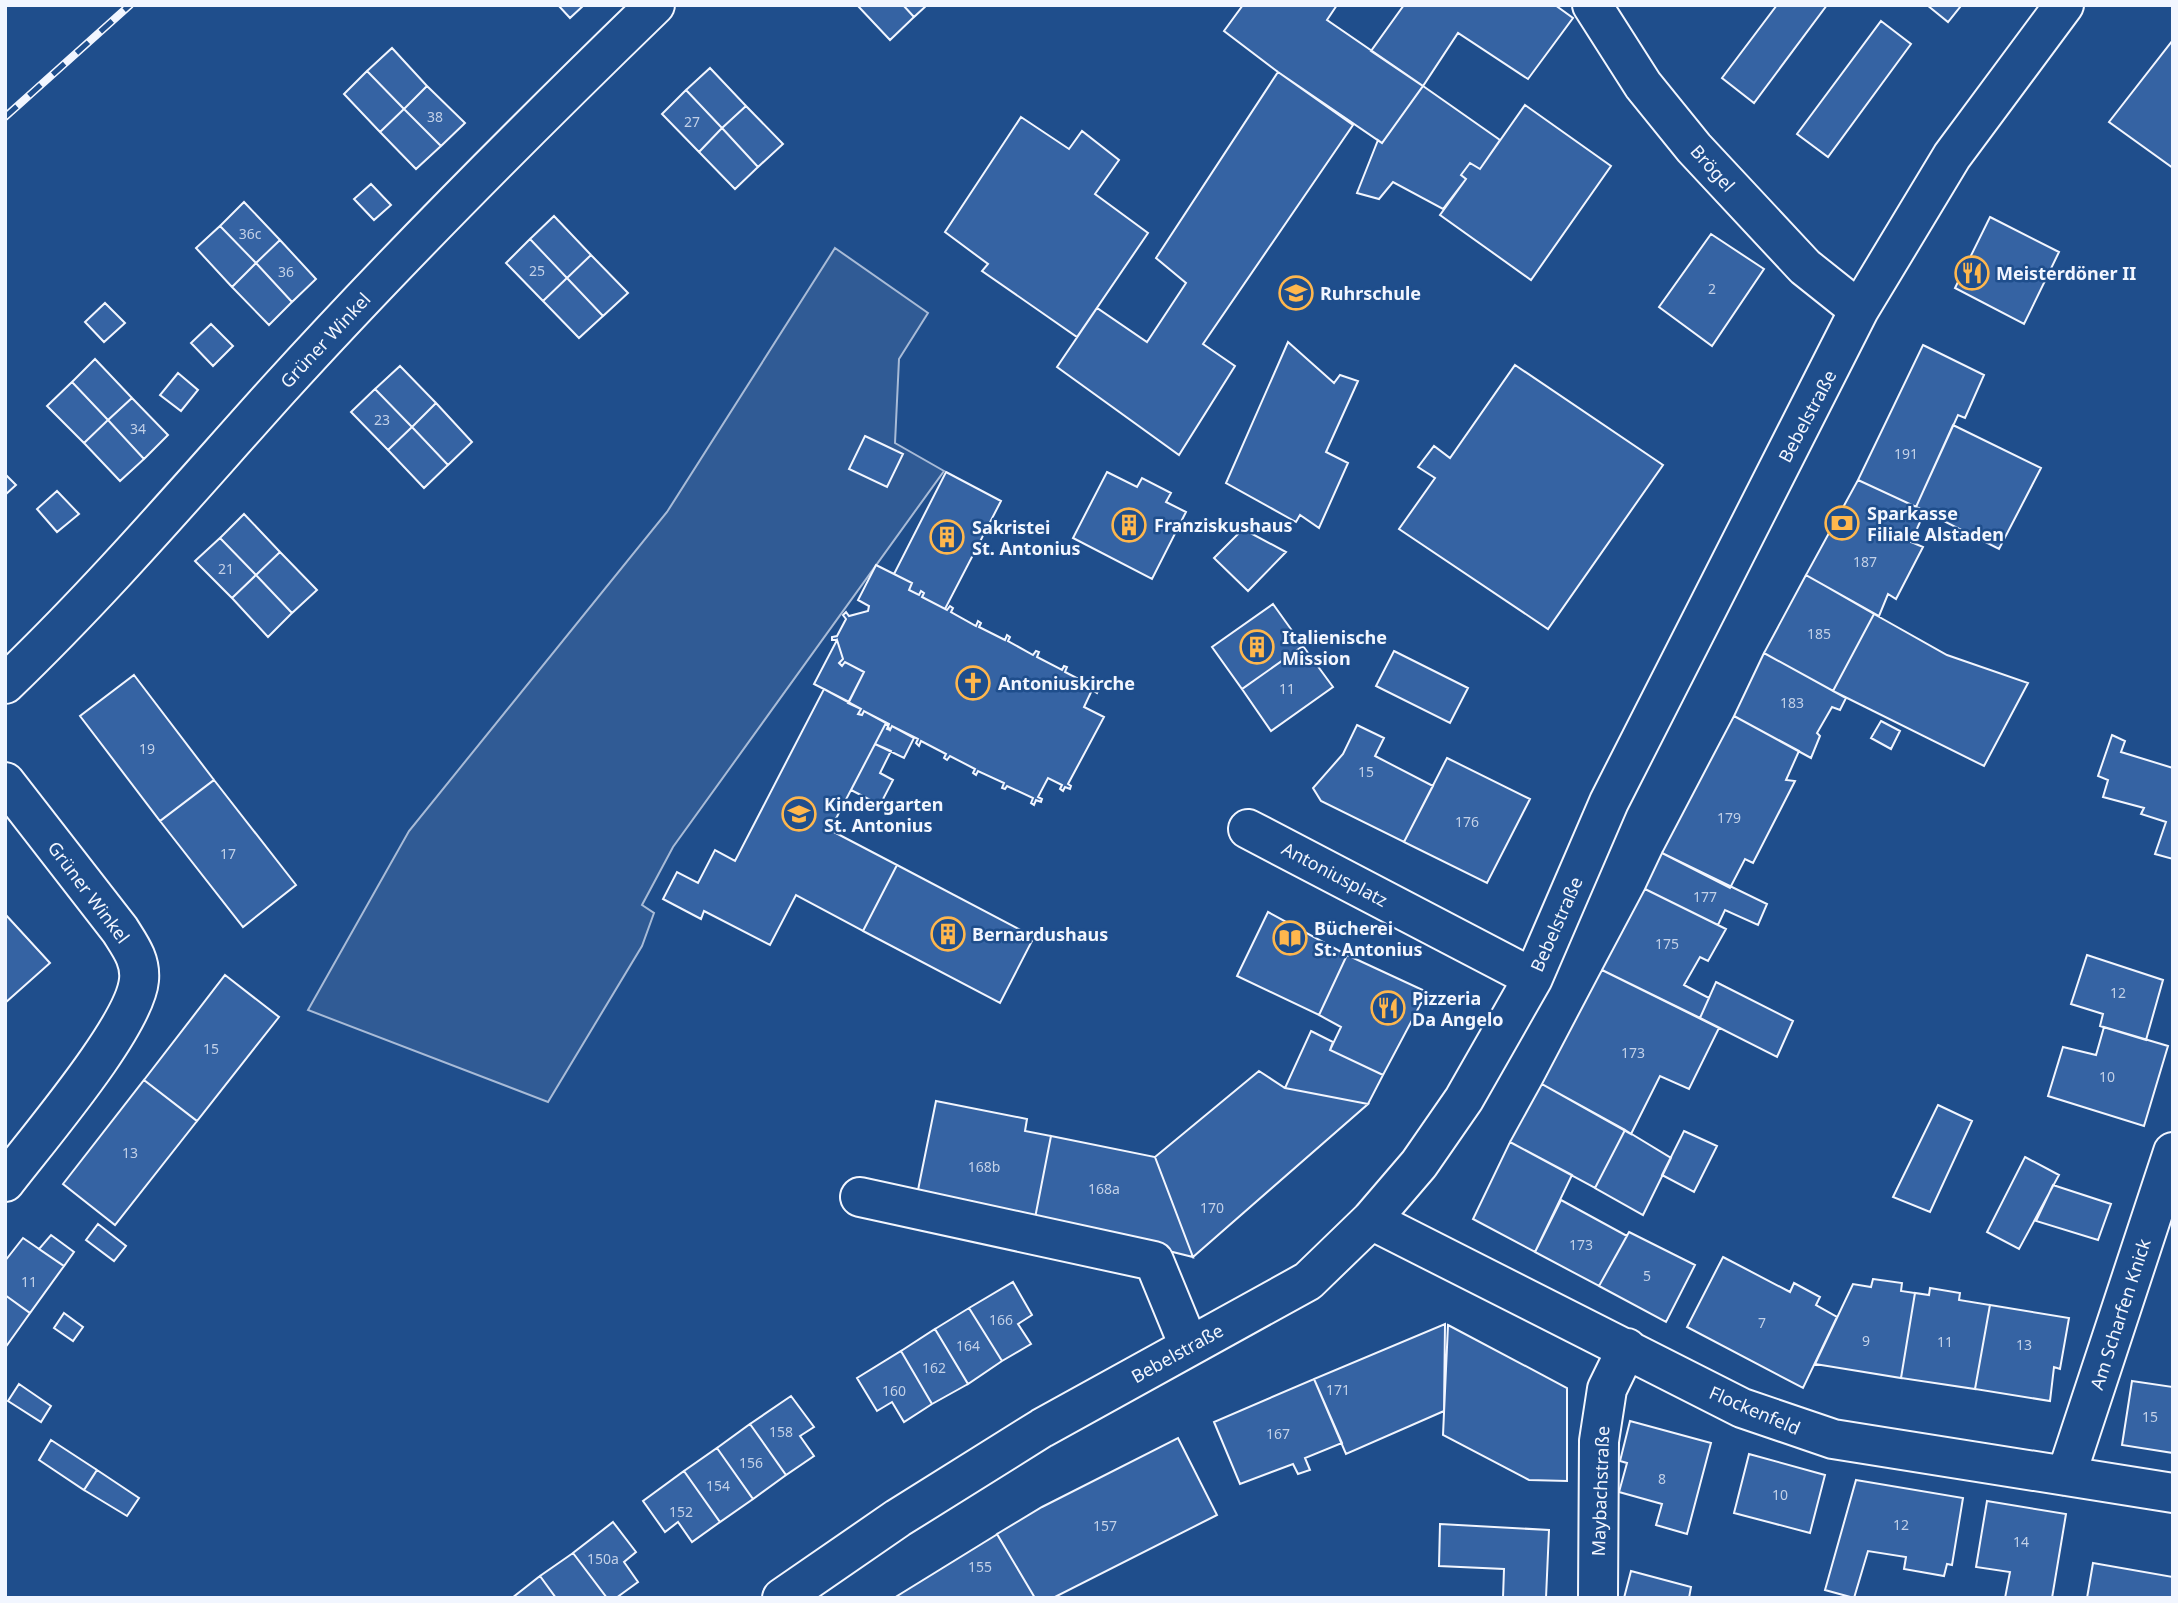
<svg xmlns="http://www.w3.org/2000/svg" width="2178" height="1603" font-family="'Noto Sans',sans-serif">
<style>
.green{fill:#305b95;stroke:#a8bbd7;stroke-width:2}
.building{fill:#3563a3;stroke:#f2f6ff;stroke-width:2}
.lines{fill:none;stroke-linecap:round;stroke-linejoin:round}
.minor-casing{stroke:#f2f6ff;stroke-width:42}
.minor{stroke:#1f4e8c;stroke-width:38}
.rail-casing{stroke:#f2f6ff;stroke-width:8}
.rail{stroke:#1f4e8c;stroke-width:5;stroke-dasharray:16;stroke-linecap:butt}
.labels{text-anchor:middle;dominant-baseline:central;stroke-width:5;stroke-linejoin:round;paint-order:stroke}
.number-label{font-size:14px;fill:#c3d1e8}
.street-label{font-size:18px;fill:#f2f6ff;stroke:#1f4e8c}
.poi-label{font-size:18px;font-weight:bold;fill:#f2f6ff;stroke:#1f4e8c;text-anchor:start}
</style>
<rect width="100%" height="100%" fill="#1f4e8c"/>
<path class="green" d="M 835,248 L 928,313 L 899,359 L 895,443 L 944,471 L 673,847 L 642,905 L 654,913 L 642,946 L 548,1102 L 308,1010 L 409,831 L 667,512 Z"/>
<path class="building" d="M 558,5 L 584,5 L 570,18 Z
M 857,5 L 903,5 L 914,17 L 890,40 Z
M 903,5 L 927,5 L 914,17 Z
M 1243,5 L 1337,5 L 1327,20 L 1423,86 L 1382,143 L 1278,72 L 1224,31 Z
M 1404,5 L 1555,5 L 1573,18 L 1528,79 L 1458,33 L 1423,86 L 1371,51 Z
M 1777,5 L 1827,5 L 1754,103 L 1722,78 Z
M 1927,5 L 1958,5 L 1960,7 L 1948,22 Z
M 1881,21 L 1911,44 L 1828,157 L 1797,134 Z
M 2173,40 L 2173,168 L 2109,122 Z
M 392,48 L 427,86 L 404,109 L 367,71 Z
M 710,68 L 746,106 L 722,128 L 686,90 Z
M 367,71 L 404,109 L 380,132 L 344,94 Z
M 1278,72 L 1353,125 L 1203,344 L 1235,366 L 1179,455 L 1057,367 L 1097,308 L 1147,342 L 1186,283 L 1156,258 Z
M 427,86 L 465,123 L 441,146 L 404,109 Z
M 1423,86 L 1500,140 L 1480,169 L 1470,163 L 1461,175 L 1466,179 L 1443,209 L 1393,182 L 1379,199 L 1357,193 L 1378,140 L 1382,143 Z
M 686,90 L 722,128 L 699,152 L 662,114 Z
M 1525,105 L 1611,166 L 1531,280 L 1440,215 L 1466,179 L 1461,175 L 1470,163 L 1480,169 Z
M 746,106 L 783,144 L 758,167 L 722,128 Z
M 404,109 L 441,146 L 416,169 L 380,132 Z
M 1021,117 L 1069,149 L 1082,131 L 1119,160 L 1095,194 L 1148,233 L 1077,337 L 982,271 L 988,264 L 945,232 Z
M 722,128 L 758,167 L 735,189 L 699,152 Z
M 371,184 L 391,205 L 374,220 L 354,199 Z
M 244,202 L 280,240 L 256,263 L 220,226 Z
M 554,216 L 591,255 L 567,278 L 530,239 Z
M 1990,217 L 2059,252 L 2024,324 L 1955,288 Z
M 220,226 L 256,263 L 232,287 L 196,248 Z
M 1711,234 L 1764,269 L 1712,346 L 1659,307 Z
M 530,239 L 567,278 L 543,301 L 506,263 Z
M 280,240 L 316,279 L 292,302 L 256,263 Z
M 591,255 L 628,293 L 603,316 L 567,278 Z
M 256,263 L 292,302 L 269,325 L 232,287 Z
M 567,278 L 603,316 L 579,338 L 543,301 Z
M 105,303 L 125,323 L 104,342 L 85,322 Z
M 211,324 L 233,346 L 213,366 L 191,343 Z
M 1288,342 L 1334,383 L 1340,375 L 1358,381 L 1326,452 L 1348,463 L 1319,528 L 1300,515 L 1296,522 L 1226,483 Z
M 1923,345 L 1984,375 L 1965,418 L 1958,415 L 1916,507 L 1858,480 Z
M 95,359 L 132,398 L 108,420 L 72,382 Z
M 1515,365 L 1663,465 L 1548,629 L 1399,529 L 1435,478 L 1418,467 L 1434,446 L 1450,458 Z
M 400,366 L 436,403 L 412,427 L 375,389 Z
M 178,373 L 198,390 L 181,411 L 160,395 Z
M 72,382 L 108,420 L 84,443 L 47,406 Z
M 375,389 L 412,427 L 388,450 L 351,412 Z
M 132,398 L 168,435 L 144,459 L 108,420 Z
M 436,403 L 472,442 L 448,465 L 412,427 Z
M 108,420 L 144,459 L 120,481 L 84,443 Z
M 1953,425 L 2041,468 L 1999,549 L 1916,507 Z
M 412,427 L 448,465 L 424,488 L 388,450 Z
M 865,436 L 903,454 L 887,487 L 849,469 Z
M 946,472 L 1001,501 L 945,609 L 922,597 L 924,593 L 921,591 L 919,595 L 909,590 L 912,583 L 894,574 Z
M 1107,472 L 1137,487 L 1142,478 L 1171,493 L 1166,502 L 1186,512 L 1152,579 L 1073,538 Z
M 5,474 L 16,485 L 5,495 Z
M 1858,480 L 1925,511 L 1911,542 L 1923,547 L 1896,599 L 1888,594 L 1879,616 L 1806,575 Z
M 57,491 L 79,514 L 57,532 L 37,509 Z
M 244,514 L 280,552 L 256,575 L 220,538 Z
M 1243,529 L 1286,552 L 1248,591 L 1214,558 Z
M 220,538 L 256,575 L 232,598 L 195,561 Z
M 280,552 L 317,590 L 292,613 L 256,575 Z
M 876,565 L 912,583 L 909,590 L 919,595 L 921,591 L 924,593 L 922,597 L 947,610 L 950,606 L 953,608 L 951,612 L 976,626 L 978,621 L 981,623 L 979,627 L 1005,640 L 1007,635 L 1010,637 L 1008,641 L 1033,655 L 1036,651 L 1039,652 L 1037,657 L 1062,670 L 1064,666 L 1067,667 L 1065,672 L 1090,685 L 1093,680 L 1096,682 L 1094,687 L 1099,689 L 1097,693 L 1092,690 L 1084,707 L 1104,717 L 1068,784 L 1071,786 L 1070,789 L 1065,787 L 1063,791 L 1060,789 L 1062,785 L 1048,778 L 1038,797 L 1042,799 L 1041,802 L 1036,800 L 1034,805 L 1031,803 L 1033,798 L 1007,786 L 1005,789 L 1002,788 L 1004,783 L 978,771 L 976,775 L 973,773 L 975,769 L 950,756 L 947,760 L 944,758 L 946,754 L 921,741 L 919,746 L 916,743 L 918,739 L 892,726 L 890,730 L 887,729 L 889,724 L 864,711 L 862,715 L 858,714 L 861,709 L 848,703 L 864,672 L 845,662 L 842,666 L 839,663 L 843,659 L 837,640 L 832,640 L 832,637 L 837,636 L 846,619 L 843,615 L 846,612 L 849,616 L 868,611 L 869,606 L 858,600 Z
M 256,575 L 292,613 L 268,637 L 232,598 Z
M 1806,575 L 1874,614 L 1833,691 L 1764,653 Z
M 1273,604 L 1303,646 L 1242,689 L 1212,647 Z
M 1874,614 L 1947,655 L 2028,683 L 1984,766 L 1833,691 Z
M 837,640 L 843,659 L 839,663 L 842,666 L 845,662 L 864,672 L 849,702 L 814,684 Z
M 1303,646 L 1333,687 L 1271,731 L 1242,689 Z
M 1394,651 L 1468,688 L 1450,723 L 1376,686 Z
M 1764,653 L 1846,698 L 1840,710 L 1832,707 L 1817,733 L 1820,736 L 1811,758 L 1734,716 Z
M 134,675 L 214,780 L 160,821 L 80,716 Z
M 824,689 L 861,709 L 858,714 L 862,715 L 864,711 L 886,723 L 830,830 L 897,865 L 863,931 L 796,895 L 770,945 L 704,911 L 701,919 L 663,899 L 677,872 L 698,883 L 715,850 L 735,861 Z
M 1734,716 L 1799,751 L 1786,780 L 1795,781 L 1753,863 L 1745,859 L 1730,888 L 1662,853 Z
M 1881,721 L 1900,731 L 1891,749 L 1871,738 Z
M 886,723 L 890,730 L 892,726 L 914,738 L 904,758 L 875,744 Z
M 1357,725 L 1384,738 L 1375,756 L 1433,786 L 1404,842 L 1321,801 L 1313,788 L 1343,754 Z
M 2112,735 L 2125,741 L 2121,752 L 2173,768 L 2173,859 L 2155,854 L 2166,822 L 2141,814 L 2144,808 L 2103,797 L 2108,780 L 2098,776 Z
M 875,744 L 891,751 L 880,773 L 893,780 L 880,805 L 851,790 Z
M 1447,758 L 1530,799 L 1487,883 L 1404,842 Z
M 214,780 L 296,885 L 243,927 L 160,821 Z
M 1662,853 L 1767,904 L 1758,925 L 1725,910 L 1718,925 L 1645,889 Z
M 897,865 L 1034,937 L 1000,1003 L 863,931 Z
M 1645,889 L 1726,929 L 1708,961 L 1700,957 L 1684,985 L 1709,998 L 1700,1018 L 1602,970 Z
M 1268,912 L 1347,955 L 1319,1015 L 1237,976 Z
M 5,914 L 50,963 L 5,1003 Z
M 1347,955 L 1427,992 L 1383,1075 L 1330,1050 L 1341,1027 L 1319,1015 Z
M 2087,955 L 2163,980 L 2146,1040 L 2100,1026 L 2103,1014 L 2071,1004 Z
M 1602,970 L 1719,1028 L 1689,1089 L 1660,1076 L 1631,1134 L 1542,1084 Z
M 225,975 L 279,1017 L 197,1121 L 144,1080 Z
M 1716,982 L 1793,1021 L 1777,1057 L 1700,1018 Z
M 2104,1027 L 2168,1046 L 2144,1126 L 2048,1096 L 2063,1047 L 2096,1055 Z
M 1311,1031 L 1333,1042 L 1330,1050 L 1383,1075 L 1368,1104 L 1285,1088 Z
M 1259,1071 L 1285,1088 L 1368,1104 L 1193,1257 L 1155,1157 Z
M 144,1080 L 197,1121 L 115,1225 L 63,1184 Z
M 1542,1084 L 1625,1130 L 1595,1188 L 1510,1142 Z
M 936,1101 L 1027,1119 L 1025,1131 L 1051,1136 L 1035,1218 L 917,1195 Z
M 1938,1105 L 1972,1121 L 1930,1212 L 1893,1197 Z
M 1625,1130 L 1671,1158 L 1643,1215 L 1595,1188 Z
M 1684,1131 L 1717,1146 L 1694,1192 L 1662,1175 Z
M 1051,1136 L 1155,1157 L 1193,1257 L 1035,1218 Z
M 1510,1142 L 1572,1175 L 1535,1252 L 1473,1219 Z
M 2025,1157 L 2059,1175 L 2019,1249 L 1987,1232 Z
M 2053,1185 L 2111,1204 L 2098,1240 L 2036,1221 Z
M 1561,1200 L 1627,1236 L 1599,1286 L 1535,1252 Z
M 98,1224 L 126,1246 L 114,1261 L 86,1240 Z
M 1629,1232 L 1695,1265 L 1666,1322 L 1599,1286 Z
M 51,1235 L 74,1252 L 64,1266 L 39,1249 Z
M 23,1238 L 64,1266 L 30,1313 L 5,1295 L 5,1261 Z
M 1723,1257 L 1790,1292 L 1794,1283 L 1820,1297 L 1816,1305 L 1837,1317 L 1803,1388 L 1687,1327 Z
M 1873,1279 L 1902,1283 L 1901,1291 L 1915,1293 L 1901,1378 L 1815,1364 L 1853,1284 L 1871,1287 Z
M 1013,1282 L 1032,1315 L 1018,1324 L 1031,1344 L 1002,1361 L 969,1308 Z
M 1930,1288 L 1960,1293 L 1959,1300 L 1990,1305 L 1975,1389 L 1901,1378 L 1915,1293 L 1929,1295 Z
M 5,1295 L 30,1313 L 5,1348 Z
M 1990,1305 L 2069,1318 L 2060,1369 L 2054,1367 L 2050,1401 L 1975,1389 Z
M 969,1308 L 1002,1361 L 968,1384 L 935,1329 Z
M 64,1313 L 83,1327 L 73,1341 L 54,1328 Z
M 1445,1324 L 1444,1411 L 1346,1454 L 1314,1379 Z
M 1448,1325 L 1567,1388 L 1567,1481 L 1529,1480 L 1443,1435 Z
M 935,1329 L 968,1384 L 932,1404 L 901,1351 Z
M 901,1351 L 932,1404 L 904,1422 L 892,1402 L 877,1411 L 857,1378 Z
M 1314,1379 L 1342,1443 L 1305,1458 L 1310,1470 L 1298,1474 L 1293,1464 L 1240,1484 L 1214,1422 Z
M 2132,1381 L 2173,1387 L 2173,1453 L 2122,1445 Z
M 19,1384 L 51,1406 L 41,1422 L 8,1401 Z
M 791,1396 L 814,1427 L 800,1436 L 814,1456 L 786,1475 L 750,1424 Z
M 1630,1421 L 1711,1443 L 1687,1534 L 1656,1525 L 1662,1504 L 1619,1492 L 1627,1463 L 1620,1461 Z
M 750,1424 L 786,1475 L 753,1499 L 717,1448 Z
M 1178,1438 L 1217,1515 L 1053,1598 L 1035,1598 L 997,1534 L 1042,1507 Z
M 51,1440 L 97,1470 L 84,1490 L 39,1460 Z
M 717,1448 L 753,1499 L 720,1522 L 684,1471 Z
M 1749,1454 L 1825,1475 L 1810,1533 L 1734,1513 Z
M 97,1470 L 139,1498 L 127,1516 L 84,1490 Z
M 684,1471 L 720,1522 L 692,1542 L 678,1522 L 665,1532 L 643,1501 Z
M 1856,1480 L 1963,1498 L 1952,1565 L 1947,1564 L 1944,1576 L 1904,1569 L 1906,1557 L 1868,1551 L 1854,1598 L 1825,1590 Z
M 1987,1501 L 2066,1514 L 2052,1598 L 2005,1598 L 2010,1572 L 1976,1567 Z
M 613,1522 L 636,1552 L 624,1562 L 638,1582 L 616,1598 L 607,1598 L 573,1553 Z
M 1440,1524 L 1549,1530 L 1546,1598 L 1503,1598 L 1504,1569 L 1439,1566 Z
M 997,1534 L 1035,1598 L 894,1598 L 996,1535 Z
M 573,1553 L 607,1598 L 556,1598 L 540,1576 Z
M 2093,1563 L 2173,1577 L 2173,1598 L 2087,1598 Z
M 1631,1571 L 1691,1587 L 1689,1598 L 1624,1598 Z
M 540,1576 L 556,1598 L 512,1598 Z"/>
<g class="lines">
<defs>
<path id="minor" d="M 1592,5 L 1643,85 L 1694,148 L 1805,267 L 1859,310
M 5,684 C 102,591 188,490 278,390 C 399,257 526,130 655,5
M 5,782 L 120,930 C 130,946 141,960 139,980 C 135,1026 37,1140 5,1182
M 1248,829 L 1533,978
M 860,1197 L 1154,1261 L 1189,1346
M 1371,1220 L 1742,1408 L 1833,1439 L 2173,1493
M 2066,1476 L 2173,1152
M 782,1598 L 898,1518 L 1042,1428 L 1308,1281 L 1371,1220 L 1419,1164 L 1464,1099 L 1533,978 L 1609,802 L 1859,310 L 1952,156 L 2064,5
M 1598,1598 L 1599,1441 L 1607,1389 L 1627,1348"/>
</defs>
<use href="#minor" class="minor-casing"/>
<use href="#minor" class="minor"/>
<defs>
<path id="rail" d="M 5,117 L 130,5"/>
</defs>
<use href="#rail" class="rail-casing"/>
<use href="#rail" class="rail"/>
</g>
<defs>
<symbol id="restaurant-ring" viewBox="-11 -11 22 22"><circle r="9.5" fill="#1f4e8c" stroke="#ffb74d" stroke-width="1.5"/><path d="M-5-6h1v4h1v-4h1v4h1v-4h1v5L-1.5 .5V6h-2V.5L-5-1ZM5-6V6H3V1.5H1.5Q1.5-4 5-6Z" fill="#ffb74d"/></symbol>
<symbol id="school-ring" viewBox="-11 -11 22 22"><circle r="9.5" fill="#1f4e8c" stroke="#ffb74d" stroke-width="1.5"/><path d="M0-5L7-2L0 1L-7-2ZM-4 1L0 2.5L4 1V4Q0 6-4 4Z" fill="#ffb74d"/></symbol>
<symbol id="bank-ring" viewBox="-11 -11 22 22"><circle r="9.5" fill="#1f4e8c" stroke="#ffb74d" stroke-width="1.5"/><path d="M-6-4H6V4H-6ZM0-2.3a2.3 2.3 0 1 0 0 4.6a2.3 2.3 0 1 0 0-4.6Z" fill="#ffb74d"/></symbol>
<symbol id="building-ring" viewBox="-11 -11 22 22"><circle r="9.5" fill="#1f4e8c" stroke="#ffb74d" stroke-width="1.5"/><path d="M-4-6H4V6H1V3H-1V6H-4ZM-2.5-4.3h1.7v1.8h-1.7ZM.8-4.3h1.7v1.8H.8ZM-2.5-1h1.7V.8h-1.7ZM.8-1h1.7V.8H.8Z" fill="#ffb74d"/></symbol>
<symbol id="church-ring" viewBox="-11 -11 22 22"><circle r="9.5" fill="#1f4e8c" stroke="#ffb74d" stroke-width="1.5"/><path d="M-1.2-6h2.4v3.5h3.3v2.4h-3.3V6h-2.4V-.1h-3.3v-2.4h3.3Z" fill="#ffb74d"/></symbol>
<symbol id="library-ring" viewBox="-11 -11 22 22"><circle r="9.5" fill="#1f4e8c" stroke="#ffb74d" stroke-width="1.5"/><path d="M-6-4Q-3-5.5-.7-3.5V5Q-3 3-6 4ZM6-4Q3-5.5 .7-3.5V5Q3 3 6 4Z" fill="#ffb74d"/></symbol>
</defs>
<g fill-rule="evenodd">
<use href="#restaurant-ring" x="1953" y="254" width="38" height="38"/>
<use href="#school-ring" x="1277" y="274" width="38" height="38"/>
<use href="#bank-ring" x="1823" y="504" width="38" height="38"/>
<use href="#building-ring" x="1110" y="506" width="38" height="38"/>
<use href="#building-ring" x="928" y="518" width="38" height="38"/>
<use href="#building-ring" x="1238" y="628" width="38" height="38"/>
<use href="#church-ring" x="954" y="664" width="38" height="38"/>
<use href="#school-ring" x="780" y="795" width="38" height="38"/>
<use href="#building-ring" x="929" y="915" width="38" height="38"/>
<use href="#library-ring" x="1271" y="919" width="38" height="38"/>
<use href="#restaurant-ring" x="1369" y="989" width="38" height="38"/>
</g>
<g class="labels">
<g class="number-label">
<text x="435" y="116">38</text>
<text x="692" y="121">27</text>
<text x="250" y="233">36c</text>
<text x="537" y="270">25</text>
<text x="286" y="271">36</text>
<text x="1712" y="288">2</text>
<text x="382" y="419">23</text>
<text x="138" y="428">34</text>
<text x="1906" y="453">191</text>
<text x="1865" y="561">187</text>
<text x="226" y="568">21</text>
<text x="1819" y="633">185</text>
<text x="1287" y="688">11</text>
<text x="1792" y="702">183</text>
<text x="147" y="748">19</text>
<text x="1366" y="771">15</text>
<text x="1729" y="817">179</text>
<text x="1467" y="821">176</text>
<text x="228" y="853">17</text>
<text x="1705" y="896">177</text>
<text x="1667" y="943">175</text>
<text x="2118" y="992">12</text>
<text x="211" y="1048">15</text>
<text x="1633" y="1052">173</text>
<text x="2107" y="1076">10</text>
<text x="130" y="1152">13</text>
<text x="984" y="1166">168b</text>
<text x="1104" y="1188">168a</text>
<text x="1212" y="1207">170</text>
<text x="1581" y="1244">173</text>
<text x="1647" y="1275">5</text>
<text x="29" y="1281">11</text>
<text x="1001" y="1319">166</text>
<text x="1762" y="1322">7</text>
<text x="1866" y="1340">9</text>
<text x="1945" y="1341">11</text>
<text x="2024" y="1344">13</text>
<text x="968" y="1345">164</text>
<text x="934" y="1367">162</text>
<text x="1338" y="1389">171</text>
<text x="894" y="1390">160</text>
<text x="2150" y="1416">15</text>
<text x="781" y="1431">158</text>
<text x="1278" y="1433">167</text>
<text x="751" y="1462">156</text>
<text x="1662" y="1478">8</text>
<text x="718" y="1485">154</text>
<text x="1780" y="1494">10</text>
<text x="681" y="1511">152</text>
<text x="1901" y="1524">12</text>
<text x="1105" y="1525">157</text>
<text x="2021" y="1541">14</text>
<text x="603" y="1558">150a</text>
<text x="980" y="1566">155</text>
</g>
<g class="street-label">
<text transform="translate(1713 168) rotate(48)">Brögel</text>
<text transform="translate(325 340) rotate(-47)">Grüner Winkel</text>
<text transform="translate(1807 416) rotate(-62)">Bebelstraße</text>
<text transform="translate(1335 874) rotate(28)">Antoniusplatz</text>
<text transform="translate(89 892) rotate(53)">Grüner Winkel</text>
<text transform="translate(1556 924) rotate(-66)">Bebelstraße</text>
<text transform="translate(2120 1314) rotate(-72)">Am Scharfen Knick</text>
<text transform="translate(1177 1353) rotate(-29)">Bebelstraße</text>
<text transform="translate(1755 1410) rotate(23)">Flockenfeld</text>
<text transform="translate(1600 1491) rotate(-88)">Maybachstraße</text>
</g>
<g class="poi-label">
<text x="1996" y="273">Meisterdöner II</text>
<text x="1320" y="293">Ruhrschule</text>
<text x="1867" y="513">Sparkasse<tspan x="1867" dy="21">Filiale Alstaden</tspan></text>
<text x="1154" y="525">Franziskushaus</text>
<text x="972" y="527">Sakristei<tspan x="972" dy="21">St. Antonius</tspan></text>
<text x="1282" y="637">Italienische<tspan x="1282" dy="21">Mission</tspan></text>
<text x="998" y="683">Antoniuskirche</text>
<text x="824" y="804">Kindergarten<tspan x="824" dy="21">St. Antonius</tspan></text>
<text x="1314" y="928">Bücherei<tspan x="1314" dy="21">St. Antonius</tspan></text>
<text x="972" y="934">Bernardushaus</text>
<text x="1412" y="998">Pizzeria<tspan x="1412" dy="21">Da Angelo</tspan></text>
</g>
</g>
<rect width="2178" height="1603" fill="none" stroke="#f2f6ff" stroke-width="14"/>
</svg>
